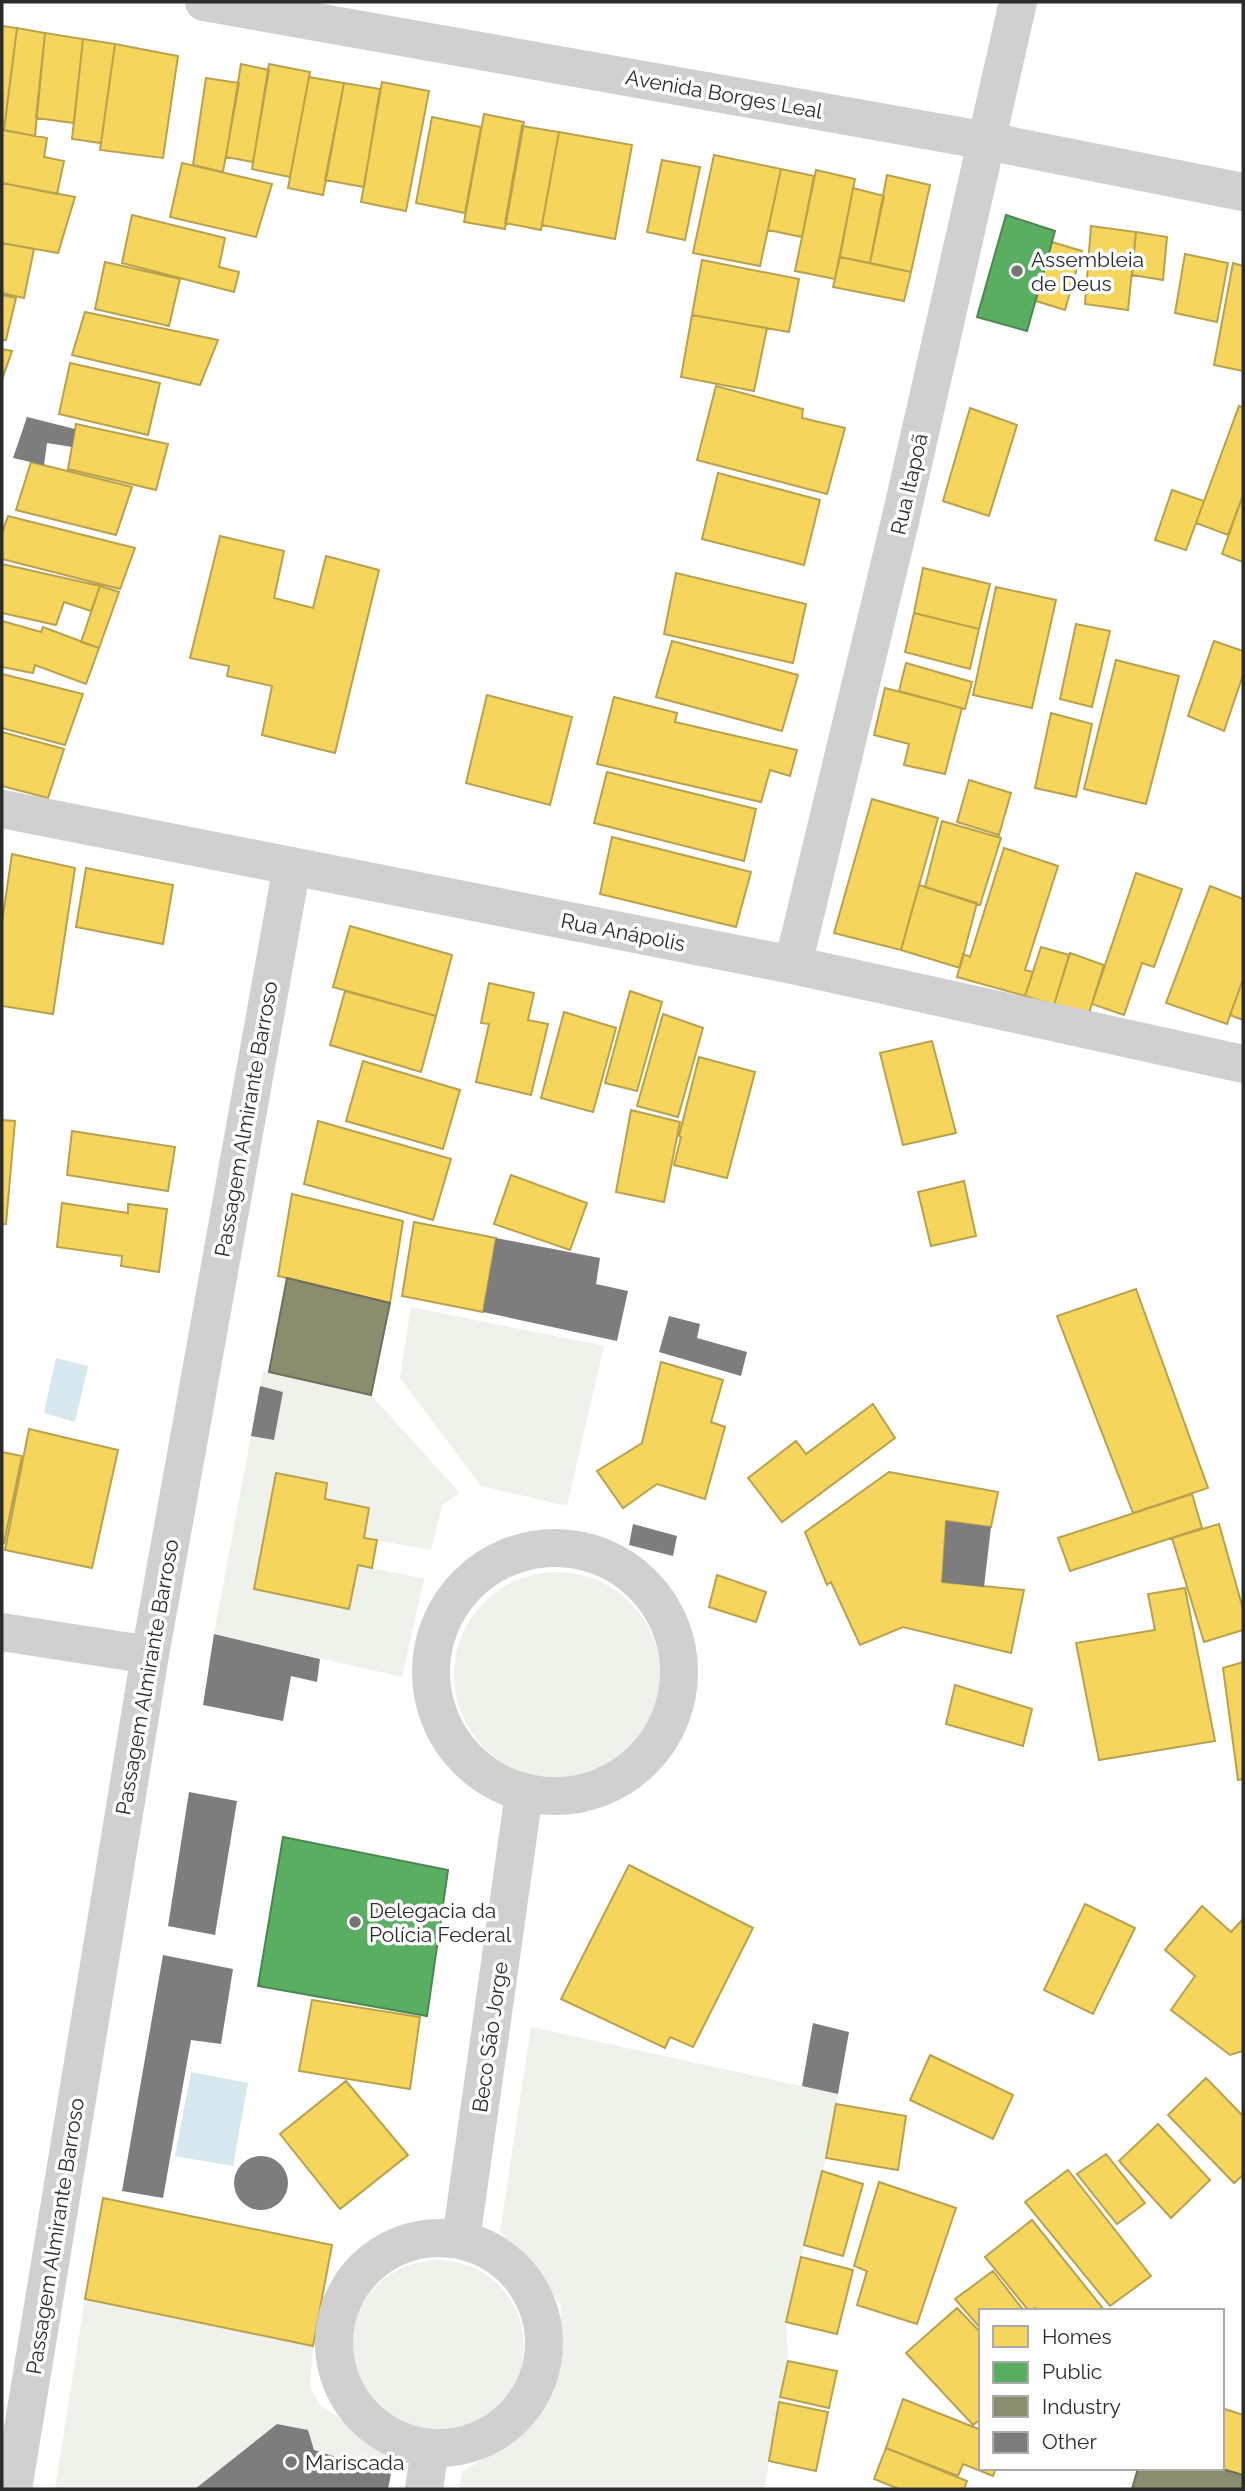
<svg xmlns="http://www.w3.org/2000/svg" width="1245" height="2491" font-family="Raleway,sans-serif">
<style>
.green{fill:#eff2ea}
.water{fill:#d7e7ef}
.homes{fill:#f6d55c;stroke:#b9a24d;stroke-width:2}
.public{fill:#5aae61;stroke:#4c8751;stroke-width:2}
.industry{fill:#8c8c6e;stroke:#6f6f5a;stroke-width:2}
.building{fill:#7d7d7d}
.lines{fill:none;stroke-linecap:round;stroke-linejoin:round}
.minor{stroke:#d0d0d0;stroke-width:38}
.tertiary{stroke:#d0d0d0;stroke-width:38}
.poi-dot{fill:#757575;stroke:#fff;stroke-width:2.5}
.labels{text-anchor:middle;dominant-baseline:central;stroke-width:7;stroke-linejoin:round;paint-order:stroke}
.street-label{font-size:21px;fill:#2b2b2b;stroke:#fff}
.poi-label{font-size:21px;fill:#2b2b2b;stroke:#fff;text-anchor:start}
</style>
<rect width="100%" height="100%" fill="#fff"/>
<path class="green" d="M 411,1307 L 604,1346 L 567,1506 L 481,1486 L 400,1378 Z
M 263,1371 L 371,1395 L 460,1493 L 442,1505 L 431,1550 L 364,1538 L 369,1508 L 325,1499 L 326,1483 L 276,1473 L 254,1589 L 349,1609 L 358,1565 L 424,1579 L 402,1677 L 214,1634 L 251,1436 L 274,1440 L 283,1392 L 260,1386 Z
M454 1675a103 103 0 1 1 206 0a103 103 0 1 1-206 0Z
M 531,2027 L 838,2094 L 826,2158 L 786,2322 L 788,2361 L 764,2489 L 459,2489 L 462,2472 L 516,2438 L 544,2392 L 559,2341 L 561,2306 L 535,2266 L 500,2232 Z
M352 2346a86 86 0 1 1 172 0a86 86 0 1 1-172 0Z
M 85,2299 L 313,2346 L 310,2387 L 320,2405 L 394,2454 L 391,2474 L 314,2450 L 308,2430 L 277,2424 L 195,2489 L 55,2489 Z"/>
<path class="water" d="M 56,1358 L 88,1366 L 75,1422 L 44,1413 Z
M 191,2072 L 248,2083 L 233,2166 L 175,2156 Z"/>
<path class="homes" d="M 2,26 L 17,28 L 4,130 L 2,130 Z
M 17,28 L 45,33 L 35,136 L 4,130 Z
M 45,33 L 83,39 L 74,123 L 36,118 Z
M 83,39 L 115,44 L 101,143 L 72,139 Z
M 115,44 L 178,56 L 163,158 L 100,150 Z
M 241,64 L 269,70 L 253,162 L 226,157 Z
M 269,64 L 310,72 L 290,177 L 252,169 Z
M 309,77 L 344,83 L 323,195 L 288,188 Z
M 206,78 L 239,83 L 223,172 L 193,165 Z
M 382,82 L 429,91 L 406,211 L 361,202 Z
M 344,83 L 380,89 L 364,187 L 325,180 Z
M 484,114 L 524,122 L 505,229 L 464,222 Z
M 432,117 L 481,127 L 465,213 L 416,203 Z
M 522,126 L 559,132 L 541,230 L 505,223 Z
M 2,130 L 47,138 L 44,157 L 64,161 L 57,194 L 2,183 Z
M 559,132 L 632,145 L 615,239 L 542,225 Z
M 714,155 L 781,169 L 760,266 L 693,253 Z
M 662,160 L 700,167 L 685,240 L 647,232 Z
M 182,163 L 272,184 L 256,237 L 170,217 Z
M 781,169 L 814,176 L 802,237 L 768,230 Z
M 816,170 L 855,179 L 835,279 L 795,271 Z
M 887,175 L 930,185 L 911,272 L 870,263 Z
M 2,183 L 75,197 L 58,253 L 2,243 Z
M 853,188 L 884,196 L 870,263 L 840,257 Z
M 132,215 L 225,238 L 219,267 L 239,272 L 234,292 L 122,263 Z
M 1091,226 L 1136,232 L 1128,310 L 1085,304 Z
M 1136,232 L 1167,237 L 1163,280 L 1132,275 Z
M 1052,242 L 1082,251 L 1065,310 L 1036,301 Z
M 2,243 L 34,249 L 24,298 L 2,293 Z
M 1185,254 L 1228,263 L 1217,322 L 1175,313 Z
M 840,257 L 911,272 L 904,301 L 833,287 Z
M 702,260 L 799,279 L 789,332 L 692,315 Z
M 105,262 L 180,279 L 169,326 L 95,309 Z
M 1233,263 L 1243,266 L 1243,371 L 1214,365 Z
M 2,295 L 16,298 L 6,340 L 2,340 Z
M 85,312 L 218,340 L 200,385 L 72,355 Z
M 692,315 L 767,328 L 754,391 L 681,377 Z
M 2,349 L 12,351 L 2,380 Z
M 70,363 L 160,383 L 148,435 L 59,414 Z
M 716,386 L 803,409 L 802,418 L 845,428 L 827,494 L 697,460 Z
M 1239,406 L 1243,407 L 1243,495 L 1228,535 L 1196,523 Z
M 970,408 L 1017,425 L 989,516 L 943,501 Z
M 76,424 L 168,444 L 156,490 L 68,469 Z
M 31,462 L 132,487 L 116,535 L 16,510 Z
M 718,473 L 820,500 L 804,565 L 702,539 Z
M 1172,490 L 1204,501 L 1186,550 L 1155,540 Z
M 1243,495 L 1243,562 L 1222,554 Z
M 8,516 L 135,548 L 120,589 L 2,559 L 2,533 Z
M 220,536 L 284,551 L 274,598 L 313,608 L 326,556 L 379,570 L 335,753 L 262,735 L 272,686 L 227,676 L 229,666 L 190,658 Z
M 2,564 L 100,586 L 91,611 L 64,602 L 56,625 L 2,613 Z
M 923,568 L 990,584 L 979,629 L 914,613 Z
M 676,573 L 806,604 L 793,663 L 664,634 Z
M 100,586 L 119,592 L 99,648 L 81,642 Z
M 996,587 L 1056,600 L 1032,708 L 973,695 Z
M 914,613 L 979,629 L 970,669 L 905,652 Z
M 2,621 L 41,632 L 43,627 L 99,648 L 86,684 L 35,665 L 33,673 L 2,667 Z
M 1076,624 L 1110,631 L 1092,707 L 1060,699 Z
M 672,641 L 798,675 L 782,731 L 656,697 Z
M 1214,641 L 1243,651 L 1243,675 L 1224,731 L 1188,716 Z
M 1116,660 L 1179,676 L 1146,804 L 1084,789 Z
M 906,663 L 972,682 L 965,709 L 899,691 Z
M 2,674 L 83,694 L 65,745 L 2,728 Z
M 885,688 L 962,708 L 945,774 L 904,765 L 909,744 L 874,735 Z
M 487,695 L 572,717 L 550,805 L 466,783 Z
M 614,697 L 677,713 L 675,722 L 797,750 L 790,776 L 770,770 L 761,802 L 597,764 Z
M 1051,713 L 1092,724 L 1076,797 L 1035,788 Z
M 2,732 L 64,749 L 48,798 L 2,786 Z
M 607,772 L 756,809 L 744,861 L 594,823 Z
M 969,780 L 1011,793 L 999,835 L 957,822 Z
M 872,799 L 938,818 L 901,950 L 834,933 Z
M 942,821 L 1001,838 L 980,905 L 925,887 Z
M 612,837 L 751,872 L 736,927 L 600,894 Z
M 1004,848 L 1058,866 L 1025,970 L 1033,972 L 1025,996 L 957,977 L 963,954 L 970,957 Z
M 12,854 L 75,868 L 53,1014 L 2,1006 L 2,922 Z
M 86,868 L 173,885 L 163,944 L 76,927 Z
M 1136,873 L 1182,889 L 1154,967 L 1142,963 L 1124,1015 L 1092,1004 Z
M 919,885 L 977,903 L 960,968 L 901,950 Z
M 1210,886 L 1243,899 L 1243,979 L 1227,1024 L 1166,1003 Z
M 350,926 L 452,955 L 436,1016 L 333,987 Z
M 1041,947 L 1069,955 L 1054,1005 L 1025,996 Z
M 1070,953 L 1104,965 L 1088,1016 L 1054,1005 Z
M 1243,979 L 1243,1020 L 1230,1015 Z
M 489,983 L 534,993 L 528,1020 L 548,1024 L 531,1095 L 476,1082 L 489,1024 L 481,1023 Z
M 345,991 L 436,1016 L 421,1072 L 330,1045 Z
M 630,991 L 662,1002 L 637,1091 L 605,1083 Z
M 564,1012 L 616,1028 L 593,1112 L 541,1098 Z
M 663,1014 L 703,1028 L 678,1117 L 637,1106 Z
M 932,1041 L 956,1133 L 903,1145 L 880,1053 Z
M 699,1057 L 755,1072 L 727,1178 L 674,1165 L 681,1137 L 679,1136 Z
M 363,1061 L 460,1090 L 443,1149 L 346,1121 Z
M 631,1110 L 680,1122 L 664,1202 L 616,1192 Z
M 2,1120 L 15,1121 L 6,1224 L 2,1224 Z
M 318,1121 L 451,1159 L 433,1220 L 304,1184 Z
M 72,1131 L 175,1147 L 168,1191 L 67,1175 Z
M 511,1175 L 587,1203 L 570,1250 L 494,1224 Z
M 964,1181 L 976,1236 L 931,1246 L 918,1192 Z
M 292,1194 L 403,1221 L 390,1303 L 278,1276 Z
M 62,1203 L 128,1213 L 128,1204 L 167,1209 L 159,1272 L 121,1266 L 122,1256 L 57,1247 Z
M 414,1222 L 496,1238 L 483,1312 L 402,1296 Z
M 1136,1289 L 1208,1488 L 1133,1513 L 1057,1316 Z
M 661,1362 L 723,1380 L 711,1422 L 725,1427 L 705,1499 L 657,1484 L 623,1508 L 597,1471 L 642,1443 Z
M 873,1404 L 895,1438 L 782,1522 L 748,1478 L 796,1441 L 806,1454 Z
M 29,1429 L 118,1450 L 92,1568 L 5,1550 Z
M 2,1452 L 22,1456 L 4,1543 L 2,1542 Z
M 889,1472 L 998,1492 L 991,1527 L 946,1521 L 942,1582 L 1024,1590 L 1011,1653 L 903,1627 L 860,1645 L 831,1582 L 827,1585 L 805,1532 Z
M 276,1473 L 327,1483 L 325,1499 L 369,1508 L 364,1538 L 377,1540 L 372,1568 L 358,1565 L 349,1609 L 254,1589 Z
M 1192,1494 L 1202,1528 L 1070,1571 L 1058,1538 Z
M 1219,1524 L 1243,1609 L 1243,1630 L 1204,1642 L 1172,1538 Z
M 717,1575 L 766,1592 L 756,1622 L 709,1607 Z
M 1185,1588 L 1215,1741 L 1099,1760 L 1076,1643 L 1155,1630 L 1148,1594 Z
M 1243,1662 L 1243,1779 L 1238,1780 L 1223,1668 Z
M 955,1685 L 1032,1709 L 1023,1746 L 946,1724 Z
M 629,1865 L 753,1928 L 693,2047 L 670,2037 L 665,2048 L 561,1999 Z
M 1085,1904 L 1135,1928 L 1093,2014 L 1044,1990 Z
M 1202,1906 L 1231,1932 L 1243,1919 L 1243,2051 L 1230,2055 L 1171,2010 L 1195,1976 L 1165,1950 Z
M 312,2000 L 420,2017 L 410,2089 L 299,2071 Z
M 930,2055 L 1013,2095 L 993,2139 L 910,2100 Z
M 1206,2078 L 1243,2116 L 1243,2175 L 1234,2183 L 1168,2115 Z
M 346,2081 L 408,2155 L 340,2209 L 280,2134 Z
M 836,2104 L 906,2116 L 898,2170 L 826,2158 Z
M 1158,2124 L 1210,2180 L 1171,2218 L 1119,2161 Z
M 1106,2154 L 1145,2203 L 1117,2224 L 1077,2174 Z
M 1068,2170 L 1151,2276 L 1110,2306 L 1025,2202 Z
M 822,2171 L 863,2184 L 843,2256 L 804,2245 Z
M 879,2182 L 956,2208 L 917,2324 L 857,2305 L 867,2271 L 854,2266 Z
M 103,2198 L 332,2245 L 313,2346 L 85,2299 Z
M 1032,2220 L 1105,2311 L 1036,2311 L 1035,2308 L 1029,2311 L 985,2257 Z
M 801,2257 L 853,2270 L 837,2334 L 786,2322 Z
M 993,2271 L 1024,2311 L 981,2311 L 981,2329 L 955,2299 Z
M 957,2308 L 981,2333 L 981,2419 L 973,2425 L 906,2353 Z
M 788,2361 L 837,2371 L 829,2408 L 780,2397 Z
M 903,2399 L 981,2430 L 981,2468 L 996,2468 L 993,2476 L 963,2464 L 958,2476 L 886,2448 Z
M 779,2402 L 828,2412 L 816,2471 L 769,2461 Z
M 1222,2408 L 1243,2415 L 1243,2475 L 1219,2468 L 1222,2468 Z
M 886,2448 L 967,2481 L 964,2489 L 899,2489 L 874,2479 Z"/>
<path class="public" d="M 1006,215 L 1055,231 L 1027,331 L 977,317 Z
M 283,1837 L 448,1870 L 427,2016 L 258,1986 Z"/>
<path class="industry" d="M 287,1278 L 390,1303 L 371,1395 L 269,1372 Z
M 1138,2468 L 1219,2468 L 1243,2475 L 1243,2489 L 1132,2489 Z"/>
<path class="building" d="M 27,417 L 75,429 L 72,447 L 47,443 L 44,465 L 13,458 Z
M 496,1238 L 600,1258 L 596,1284 L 628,1291 L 617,1341 L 483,1312 Z
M 669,1316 L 700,1324 L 697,1338 L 747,1352 L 741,1376 L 659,1352 Z
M 260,1386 L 283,1392 L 274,1440 L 251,1436 Z
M 946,1521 L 991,1527 L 984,1587 L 942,1582 Z
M 633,1524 L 677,1536 L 673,1556 L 629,1545 Z
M 214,1634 L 320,1659 L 317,1682 L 291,1676 L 283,1721 L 203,1705 Z
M 189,1792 L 237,1801 L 215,1935 L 168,1926 Z
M 163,1955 L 233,1969 L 221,2044 L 191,2040 L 163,2198 L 122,2191 Z
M 813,2023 L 849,2032 L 838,2094 L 802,2086 Z
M234 2183a27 27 0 1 1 54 0a27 27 0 1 1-54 0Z
M 277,2424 L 308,2430 L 314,2450 L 391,2474 L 388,2489 L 195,2489 Z"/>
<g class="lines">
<path class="minor" d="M 2,809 L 793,965 L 1243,1064
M 793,965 L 900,521 L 1018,2
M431 1672a124 124 0 1 1 248 0a124 124 0 1 1-248 0Z
M 2,1632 L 150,1655
M334 2343a105 105 0 1 1 210 0a105 105 0 1 1-210 0Z
M 461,2240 L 524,1793
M 13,2489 L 150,1655 L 292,866
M 424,2489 L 430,2448"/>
<path class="tertiary" d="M 204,2 L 987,141 L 1243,192"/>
</g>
<g class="poi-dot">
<circle cx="1017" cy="271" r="7"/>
<circle cx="355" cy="1922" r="7"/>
<circle cx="291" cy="2462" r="7"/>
</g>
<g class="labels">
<g class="street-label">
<text transform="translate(724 94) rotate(10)">Avenida Borges Leal</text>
<text transform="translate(909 484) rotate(-77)">Rua Itapoã</text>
<text transform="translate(623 932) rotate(11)">Rua Anápolis</text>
<text transform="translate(246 1119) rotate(-80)">Passagem Almirante Barroso</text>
<text transform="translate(147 1677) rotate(-80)">Passagem Almirante Barroso</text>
<text transform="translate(490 2037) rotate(-82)">Beco São Jorge</text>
<text transform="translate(55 2236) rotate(-81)">Passagem Almirante Barroso</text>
</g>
<g class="poi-label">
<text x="1031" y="259">Assembleia<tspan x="1031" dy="24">de Deus</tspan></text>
<text x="369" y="1910">Delegacia da<tspan x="369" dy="24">Polícia Federal</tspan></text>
<text x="305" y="2462">Mariscada</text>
</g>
</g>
<rect width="1245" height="2491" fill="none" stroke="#2b2b2b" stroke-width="7"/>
<rect x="979" y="2309" width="245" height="161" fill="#ffffff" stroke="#aaaaaa" stroke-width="2"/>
<rect x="993" y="2326" width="35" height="21" fill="#f6d55c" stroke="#aaaaaa" stroke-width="2"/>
<text x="1042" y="2344" font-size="21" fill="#2b2b2b">Homes</text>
<rect x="993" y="2362" width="35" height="21" fill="#5aae61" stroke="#aaaaaa" stroke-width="2"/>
<text x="1042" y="2379" font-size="21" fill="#2b2b2b">Public</text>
<rect x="993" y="2396" width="35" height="21" fill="#8c8c6e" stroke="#aaaaaa" stroke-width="2"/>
<text x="1042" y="2414" font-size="21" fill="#2b2b2b">Industry</text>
<rect x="993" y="2432" width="35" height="21" fill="#7d7d7d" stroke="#aaaaaa" stroke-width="2"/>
<text x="1042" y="2449" font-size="21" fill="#2b2b2b">Other</text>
</svg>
